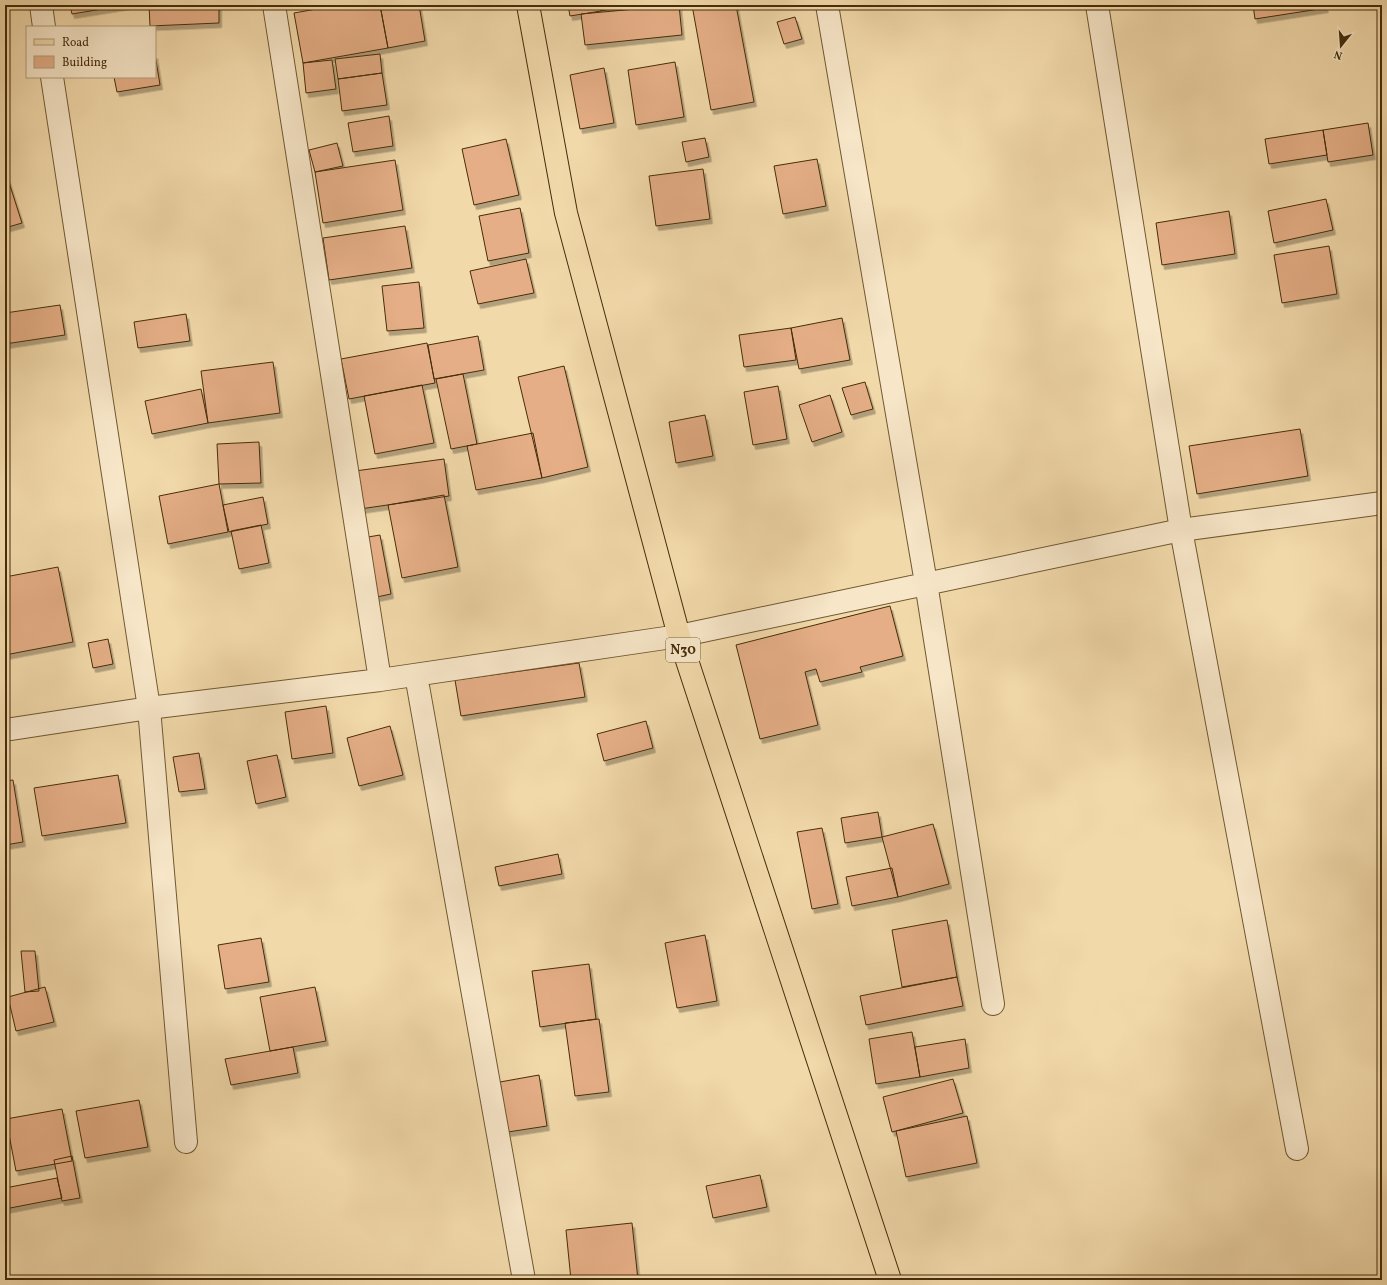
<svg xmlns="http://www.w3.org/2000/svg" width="1387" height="1285" font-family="Vollkorn,serif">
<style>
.building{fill:#e5ae86;stroke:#452d0a;filter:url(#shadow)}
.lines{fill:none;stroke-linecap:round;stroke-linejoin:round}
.minor-casing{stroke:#705832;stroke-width:24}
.major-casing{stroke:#452d0a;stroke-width:24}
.minor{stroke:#f7e6c8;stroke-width:22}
.major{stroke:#f2d9aa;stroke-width:22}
.labels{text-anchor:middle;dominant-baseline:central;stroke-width:4;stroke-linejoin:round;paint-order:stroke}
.shield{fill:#f7e6c8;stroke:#7a6443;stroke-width:1}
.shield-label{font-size:14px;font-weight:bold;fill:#452d0a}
</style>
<defs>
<filter id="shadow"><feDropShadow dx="2.5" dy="4.5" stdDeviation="0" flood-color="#0004"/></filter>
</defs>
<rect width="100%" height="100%" fill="#f2d9aa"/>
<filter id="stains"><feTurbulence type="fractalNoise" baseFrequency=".005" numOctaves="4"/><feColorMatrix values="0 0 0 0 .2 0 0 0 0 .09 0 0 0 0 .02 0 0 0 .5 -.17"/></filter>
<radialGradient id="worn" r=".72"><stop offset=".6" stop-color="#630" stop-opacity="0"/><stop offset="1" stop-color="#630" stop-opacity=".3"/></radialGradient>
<path class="building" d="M 70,5 L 127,5 L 72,14 Z
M 149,5 L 219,5 L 219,23 L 150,26 Z
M 339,5 L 380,5 L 388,48 L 303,63 L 294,13 Z
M 380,5 L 419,5 L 425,41 L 388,48 Z
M 568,5 L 600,5 L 601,11 L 570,16 Z
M 600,5 L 628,5 L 601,11 Z
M 679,5 L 682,35 L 585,45 L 581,14 Z
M 692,5 L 736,5 L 754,102 L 711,110 Z
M 1253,5 L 1325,5 L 1326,8 L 1255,19 Z
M 795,17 L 802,39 L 784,44 L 777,22 Z
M 155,54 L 160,85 L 117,92 L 114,77 L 155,77 Z
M 380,54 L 382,73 L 338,79 L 335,59 Z
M 332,60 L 336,89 L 306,93 L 303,63 Z
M 675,62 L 684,117 L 636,125 L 628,70 Z
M 604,68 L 614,123 L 580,129 L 570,75 Z
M 382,73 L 387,105 L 342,111 L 338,79 Z
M 389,116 L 393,146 L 353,152 L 348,123 Z
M 1368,123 L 1373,155 L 1328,162 L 1323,130 Z
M 1323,130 L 1327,155 L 1269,164 L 1265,139 Z
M 705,138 L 709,157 L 686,162 L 682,142 Z
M 506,139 L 519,195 L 474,205 L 462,149 Z
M 337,143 L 343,166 L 315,172 L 309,150 Z
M 817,159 L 826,206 L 783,214 L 774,166 Z
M 395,160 L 403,210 L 323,223 L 315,172 Z
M 703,169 L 710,219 L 656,226 L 649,176 Z
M 5,170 L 22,223 L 5,228 Z
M 1326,199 L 1333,230 L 1274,243 L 1268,211 Z
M 520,208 L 529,253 L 488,261 L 479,216 Z
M 1229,211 L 1235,254 L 1162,265 L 1156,223 Z
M 405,226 L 412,268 L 329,280 L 323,238 Z
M 1329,246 L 1337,294 L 1282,303 L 1274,255 Z
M 526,259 L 534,293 L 478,304 L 470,271 Z
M 419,282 L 424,328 L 387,331 L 382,286 Z
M 60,305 L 65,335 L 5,344 L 5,313 Z
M 186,314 L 190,341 L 138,348 L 134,322 Z
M 842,318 L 850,360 L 799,369 L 791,328 Z
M 791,328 L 796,360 L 744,367 L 739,335 Z
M 478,336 L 484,370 L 434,379 L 428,345 Z
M 427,343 L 435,383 L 349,399 L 341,359 Z
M 273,362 L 280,413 L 208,423 L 201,371 Z
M 564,366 L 588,467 L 542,478 L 518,377 Z
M 463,374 L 477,444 L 451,449 L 436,379 Z
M 865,382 L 873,409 L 851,415 L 842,388 Z
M 422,385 L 434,443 L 375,454 L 364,396 Z
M 778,386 L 787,439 L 753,445 L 744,392 Z
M 201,389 L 208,423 L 152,434 L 145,401 Z
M 830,395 L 842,432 L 812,442 L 799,405 Z
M 705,415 L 713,456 L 676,463 L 669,422 Z
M 1300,429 L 1308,476 L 1197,494 L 1189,446 Z
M 533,433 L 542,478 L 476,490 L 467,446 Z
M 259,442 L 261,483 L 219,484 L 217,444 Z
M 444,459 L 449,496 L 360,509 L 355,471 Z
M 219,484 L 228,532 L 168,544 L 159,496 Z
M 444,495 L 458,567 L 402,578 L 388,505 Z
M 263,497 L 268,524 L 229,532 L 223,505 Z
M 261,525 L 269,563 L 239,569 L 231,531 Z
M 380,535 L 391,594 L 372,598 L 362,538 Z
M 58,567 L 73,642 L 5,655 L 5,577 Z
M 890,606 L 903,656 L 860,667 L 862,672 L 820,682 L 816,669 L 805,672 L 818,725 L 760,739 L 736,645 Z
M 108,639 L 113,664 L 93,668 L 88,643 Z
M 579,663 L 585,697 L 461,716 L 455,680 Z
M 326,706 L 333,753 L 292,759 L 285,712 Z
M 646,721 L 653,748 L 604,761 L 597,734 Z
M 390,726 L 403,775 L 359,786 L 347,738 Z
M 199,753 L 205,789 L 179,792 L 173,757 Z
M 277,755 L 286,797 L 256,804 L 247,761 Z
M 118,775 L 126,823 L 42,836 L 34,788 Z
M 13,780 L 23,842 L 5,845 L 5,781 Z
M 878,812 L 882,837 L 845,843 L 841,818 Z
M 933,824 L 949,884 L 898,897 L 882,837 Z
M 822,828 L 838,904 L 812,909 L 797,832 Z
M 558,854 L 562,874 L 499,886 L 495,867 Z
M 892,868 L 898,897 L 852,906 L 846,877 Z
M 947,920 L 957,977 L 902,987 L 892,930 Z
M 705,935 L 717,1001 L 677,1008 L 665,943 Z
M 261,938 L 269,982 L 225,989 L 218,945 Z
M 21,951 L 35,951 L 39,991 L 25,992 Z
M 589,964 L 596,1019 L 540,1027 L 532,971 Z
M 957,977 L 963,1006 L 866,1025 L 860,996 Z
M 45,987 L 54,1022 L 16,1031 L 8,997 Z
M 315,987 L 326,1041 L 270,1051 L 260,997 Z
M 599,1019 L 609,1092 L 575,1096 L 565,1023 Z
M 912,1032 L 920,1077 L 876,1084 L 869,1039 Z
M 965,1039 L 969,1068 L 920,1077 L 915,1047 Z
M 293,1047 L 298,1073 L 231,1085 L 225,1059 Z
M 539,1075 L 547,1126 L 508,1132 L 500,1082 Z
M 953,1079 L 963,1113 L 892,1132 L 883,1097 Z
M 139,1100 L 148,1147 L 85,1158 L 76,1111 Z
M 62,1109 L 72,1161 L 16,1171 L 6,1119 Z
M 967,1116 L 977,1163 L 906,1177 L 896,1131 Z
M 72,1156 L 80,1198 L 62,1201 L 54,1160 Z
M 760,1175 L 767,1207 L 713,1218 L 706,1186 Z
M 57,1178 L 62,1198 L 5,1209 L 5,1188 Z
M 632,1223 L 638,1280 L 571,1280 L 566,1230 Z"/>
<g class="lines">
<defs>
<path id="minor" d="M 41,5 L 44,27
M 274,5 L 380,680
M 827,5 L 926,583 L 993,1004
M 1097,5 L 1181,530 L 1297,1149
M 52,77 L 149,708 L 186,1142
M 416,675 L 524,1280
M 5,730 L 149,708 L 380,680 L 679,636 L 1181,530 L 1382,503"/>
<path id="major" d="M 528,5 L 566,213 L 679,636 L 890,1280"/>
</defs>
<use href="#minor" class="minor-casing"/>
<use href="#major" class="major-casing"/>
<use href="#minor" class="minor"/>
<use href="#major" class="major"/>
</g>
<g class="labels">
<rect class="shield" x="666" y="638" width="34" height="24" rx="3"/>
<g class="shield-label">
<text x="683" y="650">N30</text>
</g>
</g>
<rect width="1387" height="1285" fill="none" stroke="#f2d9aa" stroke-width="20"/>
<rect x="6" y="6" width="1375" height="1273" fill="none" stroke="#452d0a" stroke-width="2"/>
<rect x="10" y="10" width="1367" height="1265" fill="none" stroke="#452d0a"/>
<rect x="26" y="26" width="130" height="52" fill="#f7e6c8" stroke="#b09c7c"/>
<rect x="34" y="39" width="20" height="6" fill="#f2d9aa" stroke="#b09c7c"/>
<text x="62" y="46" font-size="12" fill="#452d0a">Road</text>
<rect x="34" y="56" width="20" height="12" fill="#e5ae86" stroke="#b09c7c"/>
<text x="62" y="66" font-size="12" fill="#452d0a">Building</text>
<g transform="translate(1341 46) rotate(197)" stroke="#f7e6c8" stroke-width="3" paint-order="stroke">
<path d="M0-3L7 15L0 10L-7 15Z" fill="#452d0a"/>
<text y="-6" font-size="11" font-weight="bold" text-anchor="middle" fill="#452d0a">N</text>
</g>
<rect width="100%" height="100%" filter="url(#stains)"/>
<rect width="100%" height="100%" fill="url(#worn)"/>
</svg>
